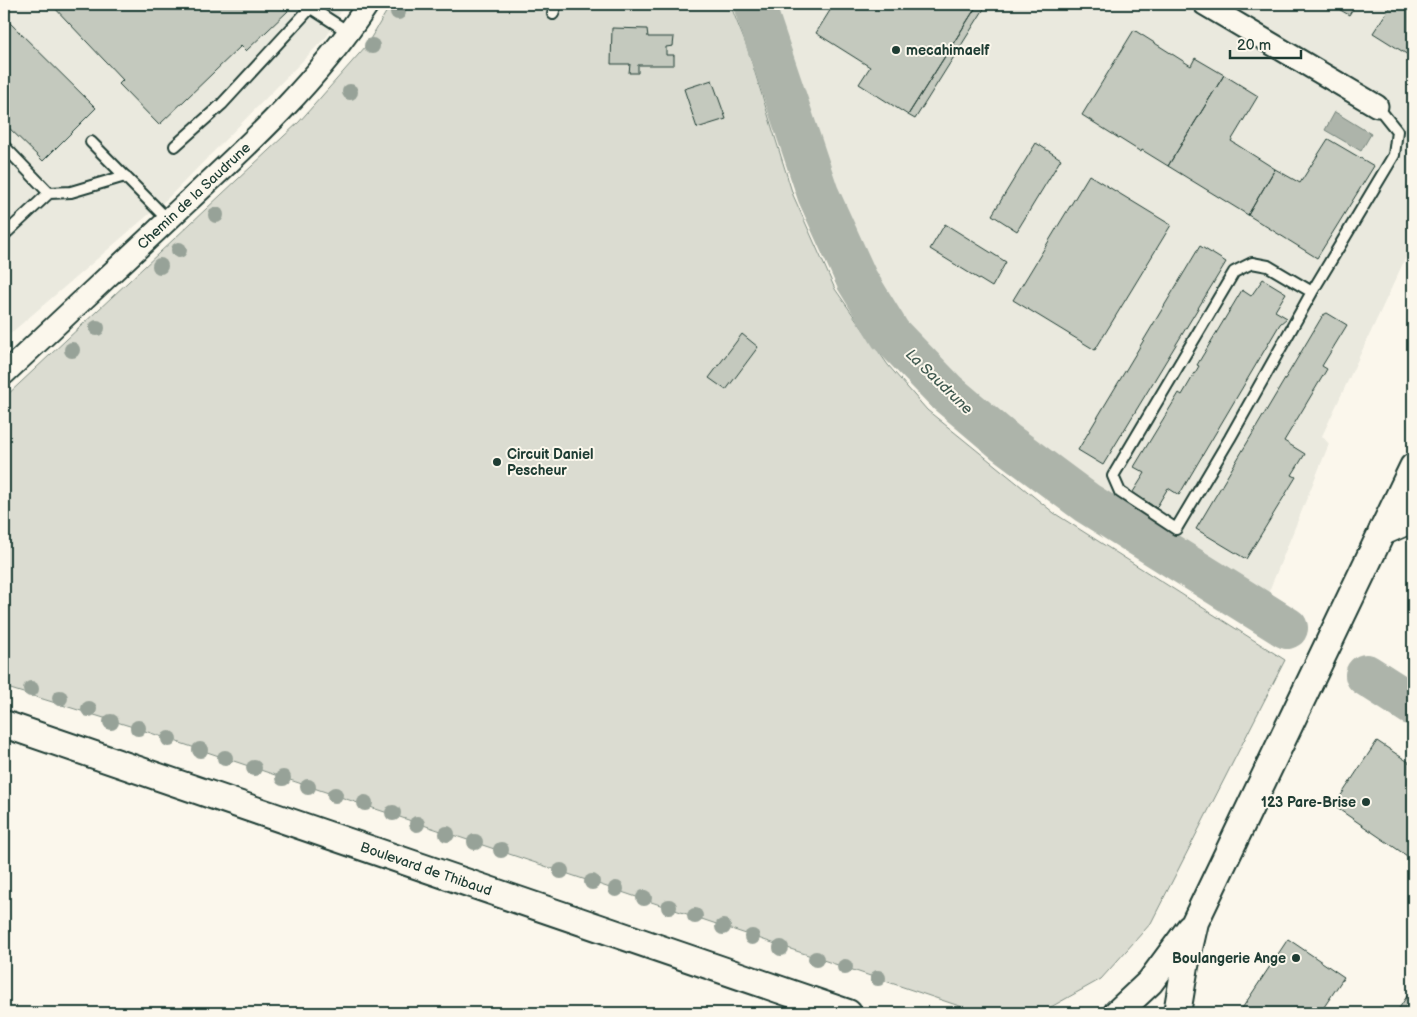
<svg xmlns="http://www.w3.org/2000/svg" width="1417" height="1017" font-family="'Balsamiq Sans',sans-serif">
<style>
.built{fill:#eae9de}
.green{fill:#dbdcd1;stroke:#7d8c82}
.water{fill:#adb4aa;stroke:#74847b}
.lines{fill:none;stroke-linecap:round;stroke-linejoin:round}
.river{stroke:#adb4aa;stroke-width:42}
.building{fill:#c4c9be;stroke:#1f3d34}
.service-casing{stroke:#1f3d34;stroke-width:14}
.minor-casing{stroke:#1f3d34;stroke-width:25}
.tertiary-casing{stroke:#1f3d34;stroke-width:30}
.motorway-casing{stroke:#1f3d34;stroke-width:31}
.service{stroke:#fbf7ec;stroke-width:10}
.minor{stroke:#fbf7ec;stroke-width:21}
.tertiary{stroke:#fbf7ec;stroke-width:26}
.motorway{stroke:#fbf7ec;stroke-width:28}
.tree{fill:#97a298}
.poi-dot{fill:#1f3d34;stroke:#fbf7ec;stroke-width:2}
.labels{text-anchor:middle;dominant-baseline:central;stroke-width:4;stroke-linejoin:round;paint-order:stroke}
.poi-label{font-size:14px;font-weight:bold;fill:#1f3d34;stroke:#fbf7ec;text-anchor:start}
.street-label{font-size:14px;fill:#1f3d34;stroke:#fbf7ec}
.water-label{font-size:15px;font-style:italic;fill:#425b52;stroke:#fbf7ec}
</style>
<rect width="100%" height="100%" fill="#fbf7ec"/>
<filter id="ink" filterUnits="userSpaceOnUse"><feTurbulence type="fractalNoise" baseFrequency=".02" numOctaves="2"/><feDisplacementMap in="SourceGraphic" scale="10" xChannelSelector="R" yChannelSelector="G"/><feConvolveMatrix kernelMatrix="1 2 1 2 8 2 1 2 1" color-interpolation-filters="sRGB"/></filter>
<g filter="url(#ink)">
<path class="built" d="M 4,4 L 345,4 L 327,36 L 169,197 L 4,339 Z
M 771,4 L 1413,4 L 1413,242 L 1322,436 L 1329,444 L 1265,601 L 1084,488 L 945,379 L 892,316 L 837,215 Z"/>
<path class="green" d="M 391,4 L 730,4 L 747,47 L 793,195 L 835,289 L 888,365 L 927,410 L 1054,513 L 1285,660 L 1151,923 L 1101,979 L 1042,1012 L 980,1013 L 133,727 L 4,687 L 4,398 L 299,122 L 366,46 Z"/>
<path class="water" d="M 1335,112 L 1371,134 L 1361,151 L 1325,130 Z"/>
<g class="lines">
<path class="river" d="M 754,4 L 818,194 L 857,280 L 890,334 L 947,393 L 1005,442 L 1087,503 L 1287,628
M 1366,675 L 1413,705"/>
</g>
<path class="building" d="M 51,4 L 281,4 L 288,11 L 246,51 L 241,46 L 159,125 L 119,84 L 123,80 Z
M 834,4 L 978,4 L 908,115 L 859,84 L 870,67 L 816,33 Z
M 978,4 L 987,4 L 915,119 L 908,115 Z
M 1330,4 L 1356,4 L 1349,15 Z
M 1392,4 L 1403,4 L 1413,10 L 1413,58 L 1373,33 Z
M 4,17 L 96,108 L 43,161 L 4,123 Z
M 612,28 L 647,29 L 648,37 L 674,37 L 673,46 L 666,47 L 666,55 L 674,55 L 674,65 L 638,65 L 638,73 L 629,73 L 630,64 L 611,64 Z
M 1134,30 L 1191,66 L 1195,58 L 1224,75 L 1168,166 L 1142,150 L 1141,152 L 1082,115 Z
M 1224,75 L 1258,96 L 1231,141 L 1275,169 L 1248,215 L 1168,166 Z
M 712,80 L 726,119 L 697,128 L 684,89 Z
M 1328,139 L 1374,166 L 1317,258 L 1248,215 L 1275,169 L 1300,183 Z
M 1036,143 L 1061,159 L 1017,231 L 992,215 Z
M 1089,175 L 1171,225 L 1095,350 L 1013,300 Z
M 945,224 L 1006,262 L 992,287 L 930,249 Z
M 1200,246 L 1226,262 L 1103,465 L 1078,450 Z
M 1263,279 L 1286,293 L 1275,311 L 1287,318 L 1280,324 L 1179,495 L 1168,488 L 1156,508 L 1133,492 L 1145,473 L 1134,467 L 1179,393 L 1182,395 L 1199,366 L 1197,365 L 1242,290 L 1251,296 Z
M 1327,313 L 1347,325 L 1322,366 L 1327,369 L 1284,441 L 1305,454 L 1292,475 L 1296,477 L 1246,559 L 1196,529 L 1323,315 Z
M 742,334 L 758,347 L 726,390 L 709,378 Z
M 1377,741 L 1413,765 L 1413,860 L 1334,806 Z
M 1288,939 L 1344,977 L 1320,1013 L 1239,1013 Z
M 1413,987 L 1413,1013 L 1396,1013 Z"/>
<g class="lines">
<defs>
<path id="service" d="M 311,8 L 350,33
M 553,14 L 556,4
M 91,142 L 168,220
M 4,146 L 49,193 L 71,192 L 125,176
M 175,146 L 222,104 L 314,4
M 4,235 L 49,193
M 1312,292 L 1268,266 L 1252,263 L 1234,272 L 1113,476 L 1120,492 L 1176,529 L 1230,438 L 1312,292 L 1394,155 L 1397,131 L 1377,106"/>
<path id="minor" d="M 1204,4 L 1377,106
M 4,374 C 64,318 124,261 184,205 C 251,143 318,81 368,4"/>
<path id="tertiary" d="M 4,724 L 848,1013
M 1117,1013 L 1150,982 L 1190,928
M 1177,1013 L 1185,966 L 1195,922 L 1413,467"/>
<path id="motorway" d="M 1383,531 L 1408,520 L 1413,510"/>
</defs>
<use href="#service" class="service-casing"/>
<use href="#minor" class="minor-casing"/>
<use href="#tertiary" class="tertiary-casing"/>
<use href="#motorway" class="motorway-casing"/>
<use href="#service" class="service"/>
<use href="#minor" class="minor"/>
<use href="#tertiary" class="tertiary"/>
<use href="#motorway" class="motorway"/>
</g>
<g class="tree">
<circle cx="398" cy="12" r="8"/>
<circle cx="372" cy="46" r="8"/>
<circle cx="350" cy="92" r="8"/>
<circle cx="216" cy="215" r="8"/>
<circle cx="179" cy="250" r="8"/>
<circle cx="160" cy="266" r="8"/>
<circle cx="97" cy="328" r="8"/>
<circle cx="72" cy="350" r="8"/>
<circle cx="31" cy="689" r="8"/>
<circle cx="60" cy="698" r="8"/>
<circle cx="89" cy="709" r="8"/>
<circle cx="111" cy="722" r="8"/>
<circle cx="138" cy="728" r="8"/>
<circle cx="169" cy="739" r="8"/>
<circle cx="200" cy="750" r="8"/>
<circle cx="225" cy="758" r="8"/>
<circle cx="254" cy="768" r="8"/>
<circle cx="283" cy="778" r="8"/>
<circle cx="308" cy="787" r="8"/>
<circle cx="335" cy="795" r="8"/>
<circle cx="365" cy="803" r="8"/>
<circle cx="393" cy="813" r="8"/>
<circle cx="417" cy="824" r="8"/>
<circle cx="447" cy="834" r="8"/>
<circle cx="475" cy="842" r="8"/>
<circle cx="501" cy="850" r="8"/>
<circle cx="561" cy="871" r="8"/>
<circle cx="592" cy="882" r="8"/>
<circle cx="616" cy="889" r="8"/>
<circle cx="644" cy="898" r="8"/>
<circle cx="669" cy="907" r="8"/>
<circle cx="695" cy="916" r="8"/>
<circle cx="723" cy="927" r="8"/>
<circle cx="752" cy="937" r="8"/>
<circle cx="781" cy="948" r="8"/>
<circle cx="816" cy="959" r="8"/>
<circle cx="845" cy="967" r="8"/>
<circle cx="878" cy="978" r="8"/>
</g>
</g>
<g class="poi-dot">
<circle cx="896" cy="50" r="5"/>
<circle cx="497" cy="462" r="5"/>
<circle cx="1366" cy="802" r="5"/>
<circle cx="1296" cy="958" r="5"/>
</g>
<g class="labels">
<g class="poi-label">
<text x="906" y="50">mecahimaelf</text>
<text x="507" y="454">Circuit Daniel<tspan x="507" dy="16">Pescheur</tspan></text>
<text x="1356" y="802" text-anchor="end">123 Pare-Brise</text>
<text x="1286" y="958" text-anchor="end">Boulangerie Ange</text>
</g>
<g class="street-label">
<text transform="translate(194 196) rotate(-43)">Chemin de la Saudrune</text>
<text transform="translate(426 869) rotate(19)">Boulevard de Thibaud</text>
</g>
<g class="water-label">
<text transform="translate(939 382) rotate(44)">La Saudrune</text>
</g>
</g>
<rect width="1417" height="1017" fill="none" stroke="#fbf7ec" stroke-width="20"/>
<rect x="10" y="10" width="1397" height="997" fill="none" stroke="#1f3d34" stroke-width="2" filter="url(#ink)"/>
<path d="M1230 50v8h71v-8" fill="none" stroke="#1f3d34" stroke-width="2.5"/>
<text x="1237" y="50" font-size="15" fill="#1f3d34" stroke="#fbf7ec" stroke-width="4" paint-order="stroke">20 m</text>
</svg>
